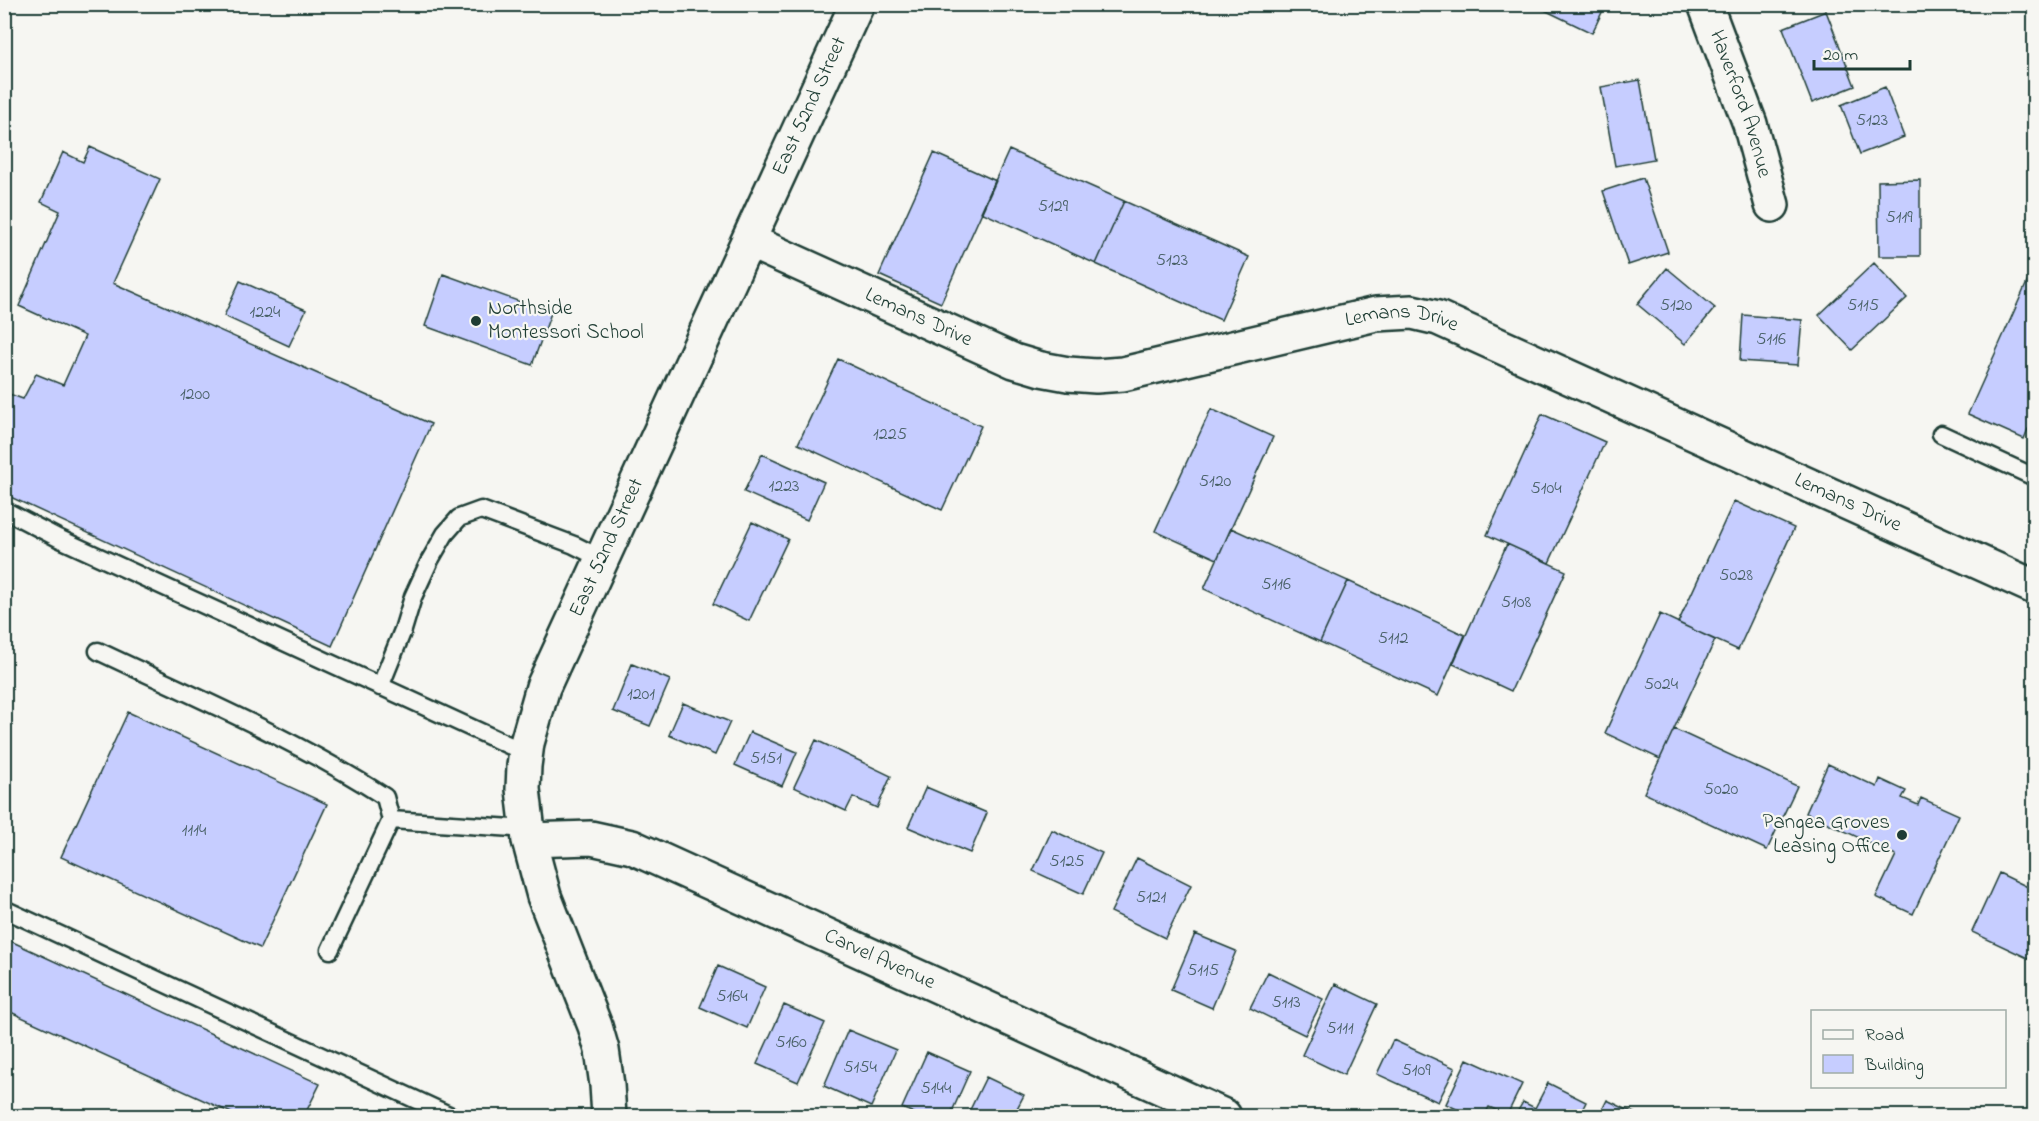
<svg xmlns="http://www.w3.org/2000/svg" width="2039" height="1121" font-family="'Indie Flower',sans-serif">
<style>
.building{fill:#c6cdff;stroke:#1f3d34;stroke-width:1.5}
.lines{fill:none;stroke-linecap:round;stroke-linejoin:round}
.lane-casing{stroke:#1f3d34;stroke-width:21}
.street-casing{stroke:#1f3d34;stroke-width:38}
.secondary-casing{stroke:#1f3d34;stroke-width:38}
.lane{stroke:#f6f6f2;stroke-width:16}
.street{stroke:#f6f6f2;stroke-width:33}
.secondary{stroke:#f6f6f2;stroke-width:33}
.poi-dot{fill:#1f3d34;stroke:#f6f6f2;stroke-width:2}
.labels{text-anchor:middle;dominant-baseline:central;stroke-width:4.5;stroke-linejoin:round;paint-order:stroke}
.number-label{font-size:18px;fill:#496167}
.street-label{font-size:21px;fill:#1f3d34;stroke:#f6f6f2}
.poi-label{font-size:21px;fill:#1f3d34;stroke:#f6f6f2;text-anchor:start}
</style>
<rect width="100%" height="100%" fill="#f6f6f2"/>
<filter id="ink" filterUnits="userSpaceOnUse"><feTurbulence type="fractalNoise" baseFrequency=".0167" numOctaves="2"/><feDisplacementMap in="SourceGraphic" scale="12" xChannelSelector="R" yChannelSelector="G"/><feConvolveMatrix kernelMatrix="1 2 1 2 8 2 1 2 1" color-interpolation-filters="sRGB"/></filter>
<g filter="url(#ink)">
<path class="building" d="M 1532,4 L 1606,4 L 1592,33 Z
M 1826,11 L 1855,86 L 1812,103 L 1783,28 Z
M 1640,80 L 1654,159 L 1615,166 L 1601,87 Z
M 1885,87 L 1904,137 L 1860,154 L 1841,105 Z
M 90,147 L 160,179 L 113,283 L 431,424 L 332,646 L 4,494 L 4,392 L 23,399 L 36,374 L 63,385 L 85,336 L 19,306 L 60,211 L 41,202 L 63,152 L 83,162 Z
M 1009,150 L 1124,201 L 1096,264 L 981,212 Z
M 934,153 L 996,181 L 941,303 L 879,275 Z
M 1643,178 L 1668,252 L 1628,265 L 1603,191 Z
M 1920,180 L 1920,256 L 1879,256 L 1878,181 Z
M 1124,201 L 1249,257 L 1221,320 L 1096,264 Z
M 1874,263 L 1907,298 L 1852,350 L 1819,315 Z
M 1667,268 L 1715,308 L 1685,344 L 1637,304 Z
M 443,274 L 551,313 L 532,365 L 425,326 Z
M 2029,278 L 2034,281 L 2034,432 L 2028,429 L 2024,439 L 1968,414 Z
M 240,281 L 306,310 L 289,346 L 224,316 Z
M 1743,315 L 1802,320 L 1798,365 L 1740,361 Z
M 838,359 L 981,426 L 942,510 L 798,444 Z
M 1211,409 L 1273,437 L 1217,559 L 1155,531 Z
M 1542,414 L 1605,442 L 1549,563 L 1487,535 Z
M 762,454 L 824,482 L 807,520 L 744,492 Z
M 1734,501 L 1794,528 L 1738,650 L 1678,623 Z
M 752,522 L 788,539 L 749,621 L 713,604 Z
M 1231,528 L 1348,581 L 1320,642 L 1204,589 Z
M 1507,544 L 1566,571 L 1511,691 L 1453,664 Z
M 1348,581 L 1465,635 L 1438,696 L 1320,642 Z
M 1660,614 L 1715,640 L 1660,759 L 1605,733 Z
M 632,664 L 670,680 L 650,726 L 613,711 Z
M 683,703 L 730,722 L 715,755 L 669,735 Z
M 128,712 L 327,804 L 260,948 L 61,857 Z
M 1674,729 L 1797,786 L 1767,850 L 1644,793 Z
M 750,732 L 797,752 L 782,786 L 735,765 Z
M 816,740 L 891,776 L 877,808 L 853,797 L 846,811 L 794,787 Z
M 1828,764 L 1877,787 L 1880,779 L 1906,791 L 1902,798 L 1918,805 L 1921,798 L 1959,815 L 1913,914 L 1876,897 L 1896,855 L 1806,813 Z
M 926,787 L 987,813 L 970,853 L 908,827 Z
M 1052,830 L 1102,853 L 1083,894 L 1033,871 Z
M 1137,858 L 1191,885 L 1165,938 L 1111,912 Z
M 1999,873 L 2034,890 L 2034,961 L 1972,932 Z
M 1195,934 L 1236,951 L 1212,1008 L 1171,990 Z
M 4,938 L 320,1084 L 304,1116 L 238,1116 L 4,1009 Z
M 718,966 L 765,987 L 747,1028 L 700,1007 Z
M 1268,972 L 1323,999 L 1305,1035 L 1250,1008 Z
M 1335,984 L 1377,1004 L 1344,1075 L 1302,1055 Z
M 784,1005 L 825,1023 L 798,1082 L 757,1064 Z
M 848,1030 L 896,1050 L 871,1107 L 824,1086 Z
M 1393,1040 L 1455,1068 L 1438,1102 L 1377,1074 Z
M 927,1052 L 970,1071 L 950,1116 L 921,1116 L 902,1108 Z
M 1467,1059 L 1522,1084 L 1507,1115 L 1489,1107 L 1484,1116 L 1471,1116 L 1446,1104 Z
M 986,1077 L 1024,1095 L 1013,1116 L 967,1116 Z
M 1548,1083 L 1586,1102 L 1579,1116 L 1515,1116 L 1523,1102 L 1535,1108 Z
M 1607,1100 L 1640,1116 L 1599,1116 Z"/>
<g class="lines">
<defs>
<path id="lane" d="M 1941,434 L 2034,477
M 4,510 L 58,538 L 526,753
M 98,651 C 195,697 295,739 385,797 L 391,820 L 528,829
M 380,687 L 403,630 L 413,597 L 430,560 L 445,534 L 459,518 L 481,510 L 574,545 L 602,559
M 4,909 L 451,1116
M 330,950 L 391,820"/>
<g id="street">
<path id="s1" d="M 1705,4 L 1750,124 L 1772,205"/>
<path id="s2" d="M 749,241 L 1014,361 L 1041,369 L 1068,374 L 1096,376 L 1123,374 L 1376,314 L 1412,312 L 1438,318 L 2034,587"/>
<path id="s3" d="M 529,840 L 591,838 L 632,847 L 1224,1116"/>
</g>
<g id="secondary">
<path id="s4" d="M 609,1116 L 607,1085 L 602,1050 L 595,1026 L 544,896 L 529,840 L 523,789 L 524,766 L 527,743 L 543,687 L 857,4"/>
</g>
</defs>
<use href="#lane" class="lane-casing"/>
<use href="#street" class="street-casing"/>
<use href="#secondary" class="secondary-casing"/>
<use href="#lane" class="lane"/>
<use href="#street" class="street"/>
<use href="#secondary" class="secondary"/>
</g>
</g>
<g class="poi-dot">
<circle cx="476" cy="321" r="6"/>
<circle cx="1902" cy="835" r="6"/>
</g>
<g class="labels">
<g class="number-label">
<text x="1872" y="121">5123</text>
<text x="1053" y="207">5129</text>
<text x="1899" y="218">5119</text>
<text x="1172" y="261">5123</text>
<text x="1676" y="306">5120</text>
<text x="1863" y="306">5115</text>
<text x="265" y="313">1224</text>
<text x="1771" y="340">5116</text>
<text x="195" y="395">1200</text>
<text x="890" y="435">1225</text>
<text x="1215" y="482">5120</text>
<text x="784" y="487">1223</text>
<text x="1546" y="489">5104</text>
<text x="1736" y="576">5028</text>
<text x="1276" y="585">5116</text>
<text x="1516" y="603">5108</text>
<text x="1393" y="639">5112</text>
<text x="1661" y="685">5024</text>
<text x="641" y="695">1201</text>
<text x="766" y="759">5151</text>
<text x="1721" y="790">5020</text>
<text x="194" y="831">1114</text>
<text x="1067" y="862">5125</text>
<text x="1151" y="898">5121</text>
<text x="1203" y="971">5115</text>
<text x="732" y="997">5164</text>
<text x="1286" y="1003">5113</text>
<text x="1340" y="1029">5111</text>
<text x="791" y="1043">5160</text>
<text x="860" y="1068">5154</text>
<text x="1416" y="1071">5109</text>
<text x="936" y="1089">5144</text>
</g>
<g class="street-label">
<text stroke="none"><textPath href="#s1" startOffset="106">Haverford Avenue</textPath></text>
<text stroke="none"><textPath href="#s4" startOffset="1084">East 52nd Street</textPath></text>
<text stroke="none"><textPath href="#s2" startOffset="186">Lemans Drive</textPath></text>
<text stroke="none"><textPath href="#s2" startOffset="688">Lemans Drive</textPath></text>
<text stroke="none"><textPath href="#s2" startOffset="1174">Lemans Drive</textPath></text>
<text stroke="none"><textPath href="#s4" startOffset="598">East 52nd Street</textPath></text>
<text stroke="none"><textPath href="#s3" startOffset="376">Carvel Avenue</textPath></text>
</g>
<g class="poi-label">
<text x="488" y="309">Northside<tspan x="488" dy="24">Montessori School</tspan></text>
<text x="1890" y="823" text-anchor="end">Pangea Groves<tspan x="1890" dy="24">Leasing Office</tspan></text>
</g>
</g>
<rect width="2039" height="1121" fill="none" stroke="#f6f6f2" stroke-width="24"/>
<rect x="12" y="12" width="2015" height="1097" fill="none" stroke="#1f3d34" stroke-width="2" filter="url(#ink)"/>
<rect x="1811" y="1010" width="195" height="78" fill="#f6f6f2" stroke="#a0aca6" stroke-width="1.5"/>
<rect x="1823" y="1030" width="30" height="9" fill="#f6f6f2" stroke="#a0aca6" stroke-width="1.5"/>
<text x="1865" y="1040" font-size="18" fill="#1f3d34">Road</text>
<rect x="1823" y="1055" width="30" height="18" fill="#c6cdff" stroke="#a0aca6" stroke-width="1.5"/>
<text x="1865" y="1070" font-size="18" fill="#1f3d34">Building</text>
<path d="M1814 60v9h96v-9" fill="none" stroke="#1f3d34" stroke-width="3"/>
<text x="1823" y="60" font-size="18" fill="#1f3d34" stroke="#f6f6f2" stroke-width="4.5" paint-order="stroke">20 m</text>
</svg>
